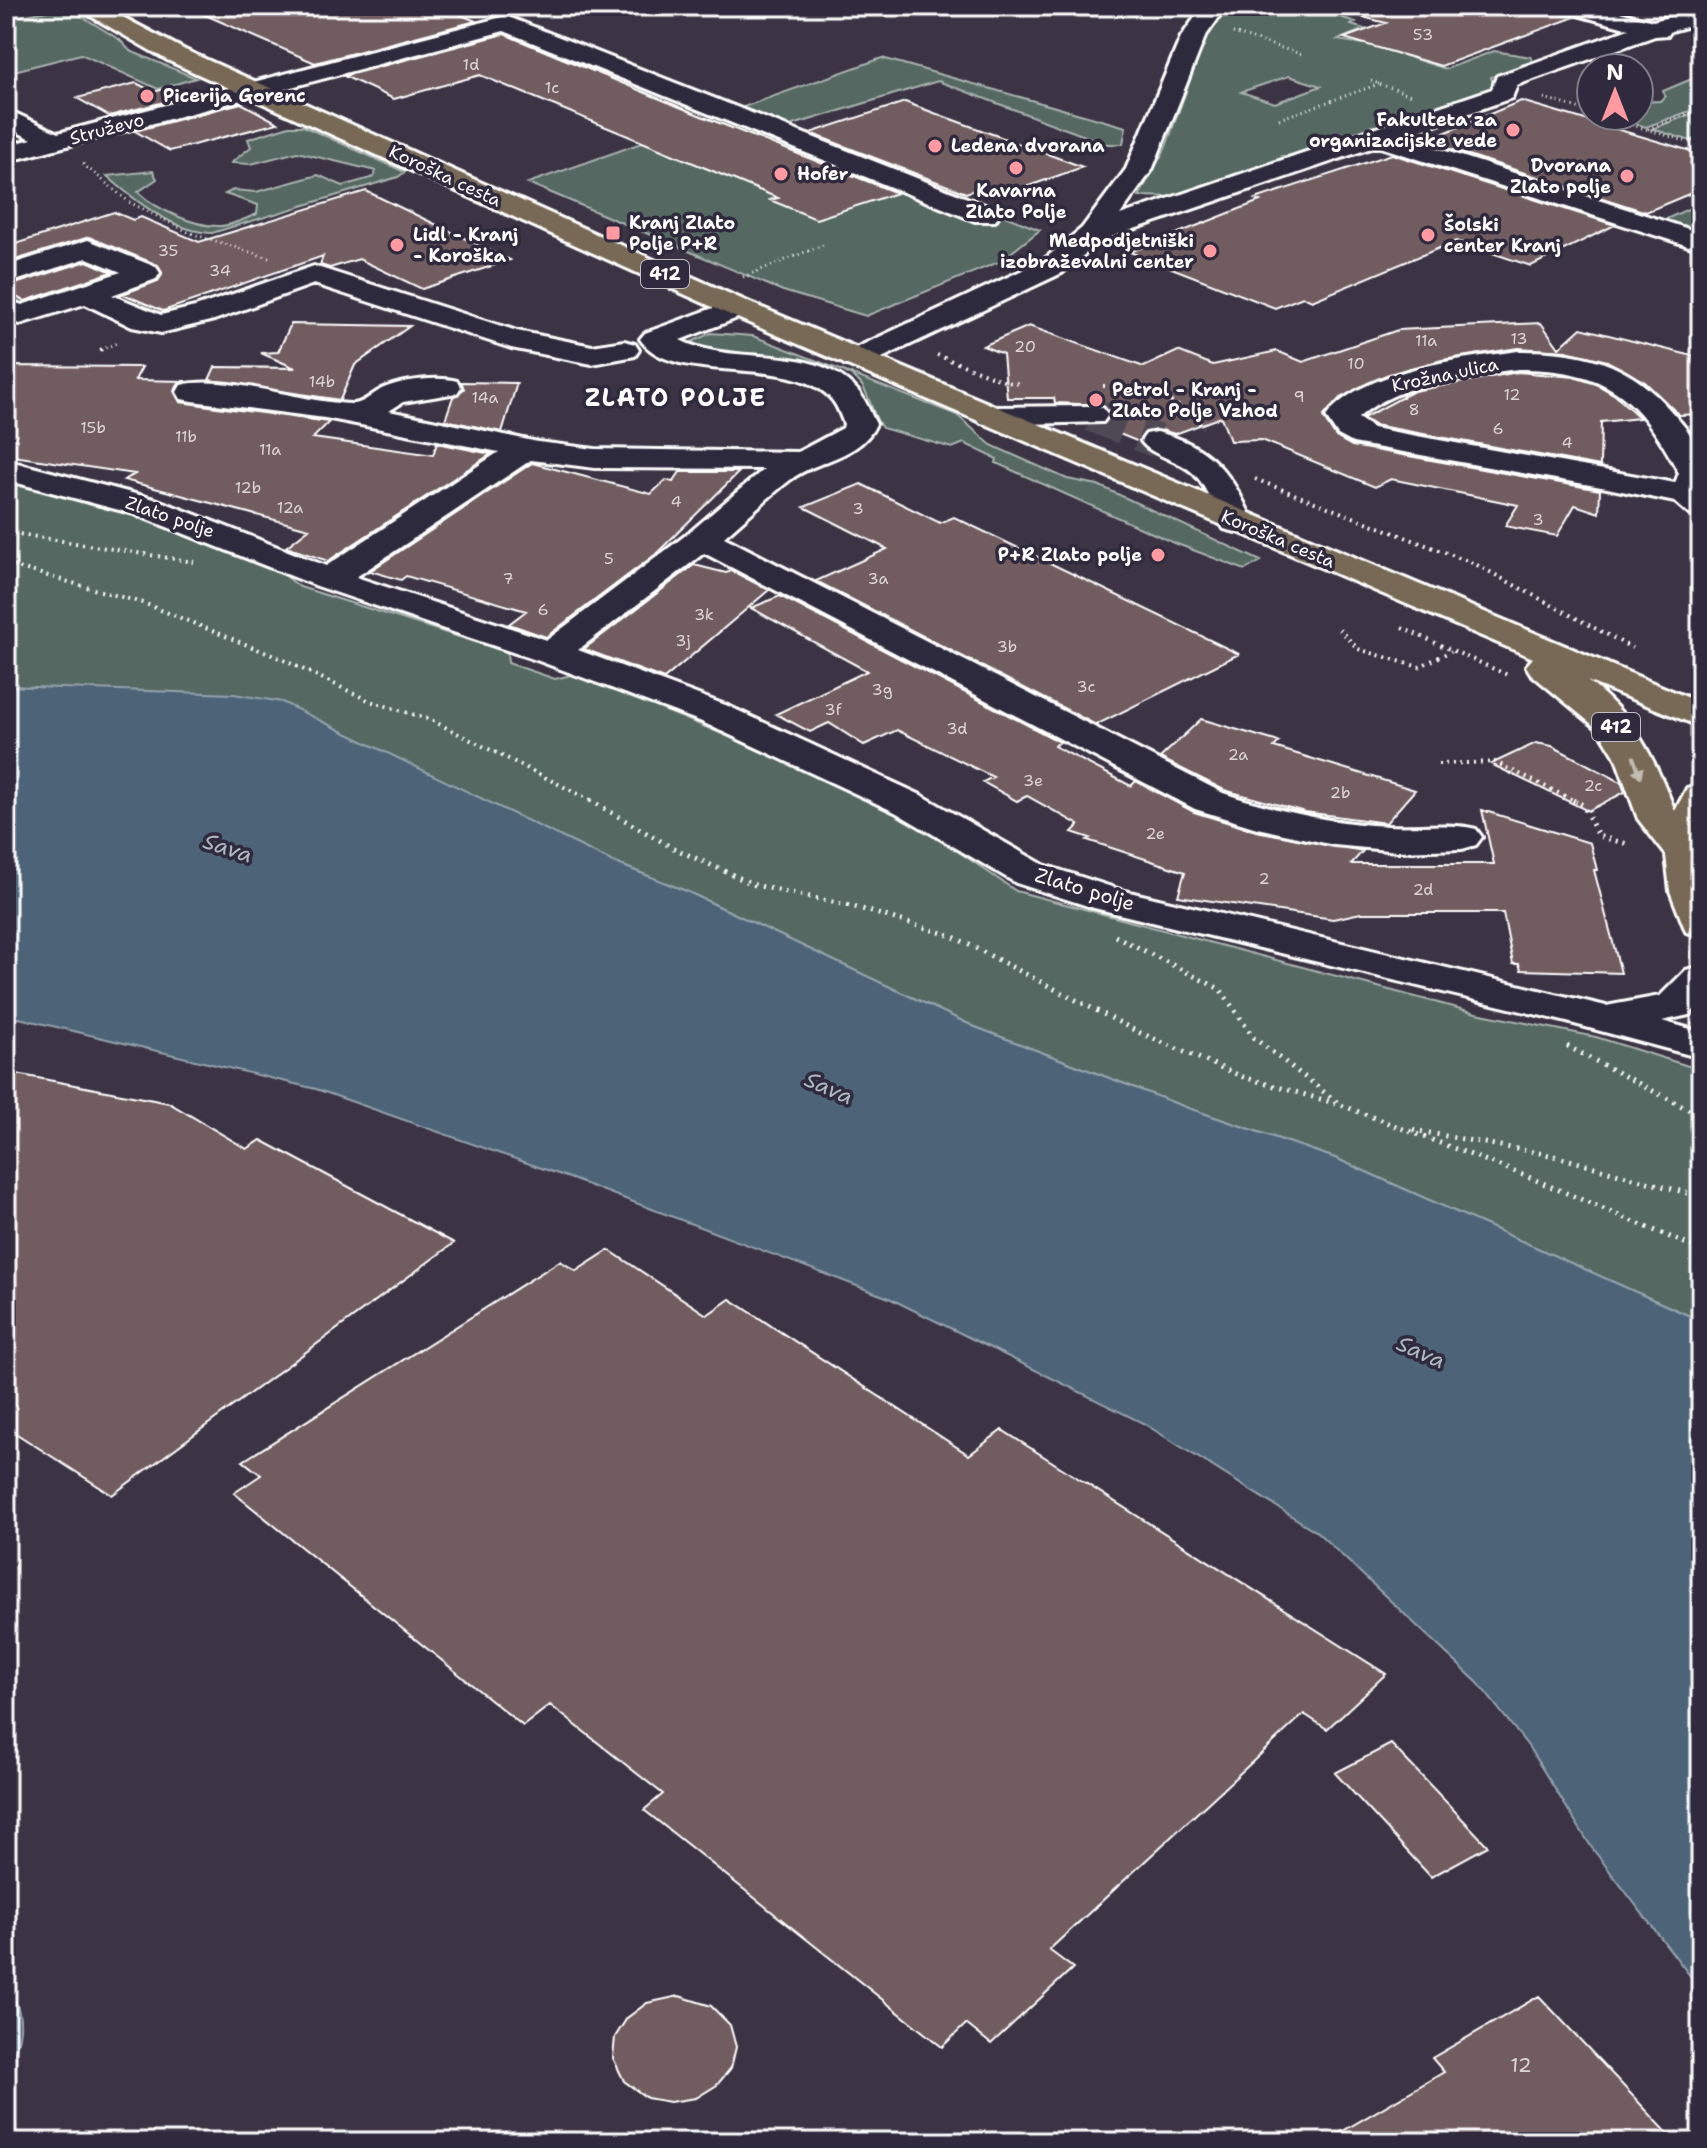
<svg xmlns="http://www.w3.org/2000/svg" width="1707" height="2148" font-family="'Shantell Sans',sans-serif">
<style>
.green{fill:#546862;stroke:#aab4b0;stroke-width:2;fill-rule:evenodd}
.water{fill:#4d6477;stroke:#94a2ad;stroke-width:2}
.building{fill:#715c5f;stroke:#fff;stroke-width:2}
.lines{fill:none;stroke-linecap:round;stroke-linejoin:round}
.minor-tunnel{stroke:#504857;stroke-width:34;stroke-dasharray:34 17;stroke-linecap:butt}
.minor-casing{stroke:#fff;stroke-width:6}
.major-casing{stroke:#fff;stroke-width:6}
.path-far2{stroke:#fff;stroke-width:3;stroke-dasharray:1 4;stroke-linecap:butt}
.path-far1{stroke:#fff;stroke-width:4;stroke-dasharray:2 5;stroke-linecap:butt}
.path{stroke:#fff;stroke-width:5;stroke-dasharray:2 6;stroke-linecap:butt}
.minor{fill:#2f2a3d;fill-rule:evenodd}
.major{fill:#776954;fill-rule:evenodd}
.oneway{fill:#c2bcb2}
.poi-dot{fill:#ff9aa2;stroke:#2f2a3d;stroke-width:3}
.labels{text-anchor:middle;dominant-baseline:central;stroke-width:7;stroke-linejoin:round;paint-order:stroke}
.number-label{font-size:16px;fill:#dcd6d7}
.far-poi-label{font-size:18px;font-weight:bold;fill:#fff;stroke:#2f2a3d;text-anchor:start}
.far-street-label{font-size:18px;fill:#fff;stroke:#2f2a3d}
.shield{fill:#2f2a3d;stroke:#c1bfc5;stroke-width:2}
.shield-label{font-size:18px;font-weight:bold;fill:#fff}
.street-label{font-size:20px;fill:#fff;stroke:#2f2a3d}
.near-number-label{font-size:20px;fill:#dcd6d7}
.water-label{font-size:22px;font-style:italic;fill:#afb9c2;stroke:#2f2a3d}
.far-district-label{font-size:24px;font-weight:bold;letter-spacing:2px;fill:#fff;stroke:#2f2a3d}
</style>
<rect width="100%" height="100%" fill="#3c3444"/>
<filter id="ink" filterUnits="userSpaceOnUse"><feTurbulence type="fractalNoise" baseFrequency=".0125" numOctaves="2"/><feDisplacementMap in="SourceGraphic" scale="16" xChannelSelector="R" yChannelSelector="G"/><feConvolveMatrix kernelMatrix="1 2 1 2 8 2 1 2 1" color-interpolation-filters="sRGB"/></filter>
<g filter="url(#ink)">
<path class="green" d="M 1231,6 L 1352,6 L 1330,14 L 1356,22 L 1351,25 L 1364,29 L 1338,40 L 1370,45 L 1446,69 L 1494,51 L 1531,57 L 1532,62 L 1491,77 L 1494,87 L 1387,127 L 1372,126 L 1296,155 L 1282,156 L 1286,159 L 1181,197 L 1139,196 L 1165,149 L 1207,34 ZM 1289,76 L 1321,86 L 1275,103 L 1241,92 Z
M 67,7 L 120,40 L 130,51 L 196,78 L 158,89 L 81,54 L 6,73 L 6,19 Z
M 882,58 L 1126,127 L 1123,144 L 1106,144 L 938,81 L 783,128 L 1040,230 L 999,262 L 866,316 L 783,291 L 528,183 Z
M 1701,75 L 1701,107 L 1646,127 L 1612,116 L 1639,116 L 1639,102 L 1660,101 L 1665,96 L 1663,91 Z
M 1701,110 L 1701,144 L 1652,129 Z
M 289,126 L 303,126 L 405,172 L 398,177 L 212,233 C 174,232 134,200 107,176 L 153,171 L 157,179 L 138,192 C 155,209 195,227 220,226 C 231,226 247,218 257,214 L 258,205 L 225,194 L 233,190 L 256,192 L 318,175 L 343,186 L 374,177 L 376,171 L 297,152 L 251,164 L 231,163 L 251,147 L 248,139 Z
M 1701,203 L 1701,228 L 1686,234 L 1655,224 Z
M 711,333 L 753,336 L 957,415 L 991,445 L 1067,479 L 1098,485 L 1261,561 L 1245,570 L 1172,542 L 996,463 L 997,459 L 964,443 L 952,448 L 882,428 C 872,415 870,394 860,383 C 824,345 712,365 691,342 Z
M 6,481 L 138,511 L 278,570 L 300,587 L 507,652 L 508,663 L 555,679 L 575,674 L 823,775 L 899,811 L 1016,891 L 1476,1013 L 1596,1037 L 1701,1070 L 1701,1321 L 1335,1158 L 1188,1108 L 975,1027 L 686,891 L 613,862 L 282,703 L 6,686 Z"/>
<path class="water" d="M 6,686 L 234,694 L 282,702 L 613,862 L 686,891 L 975,1027 L 1188,1108 L 1335,1158 L 1701,1321 L 1701,1990 L 1592,1848 L 1528,1746 L 1478,1683 L 1317,1532 L 1143,1423 L 889,1298 L 564,1176 L 316,1089 L 6,1015 Z
M 6,1988 C 30,2013 19,2047 6,2075 Z"/>
<path class="building" d="M 185,6 L 449,6 L 449,10 L 476,21 L 315,63 Z
M 1360,6 L 1556,6 L 1562,14 L 1575,17 L 1441,66 L 1344,38 L 1386,23 L 1359,16 Z
M 504,34 L 699,115 L 897,193 L 816,219 L 770,200 L 778,198 L 480,75 L 394,99 L 344,76 Z
M 136,83 L 154,92 L 171,87 L 188,96 L 109,116 L 77,98 Z
M 1521,101 L 1701,154 L 1701,189 L 1646,212 L 1425,141 Z
M 905,102 L 937,114 L 1083,167 L 1006,194 L 986,186 L 966,193 L 810,133 Z
M 241,103 L 278,123 L 170,151 L 135,131 Z
M 1392,154 L 1615,225 L 1531,266 L 1456,241 L 1312,301 L 1303,297 L 1275,308 L 1130,252 L 1260,201 L 1255,199 Z
M 366,191 L 510,260 L 422,289 L 359,259 L 330,268 L 320,265 L 323,256 L 163,311 L 123,294 L 158,281 L 162,275 L 158,265 L 89,237 L 6,263 L 6,247 L 114,212 L 133,220 L 141,217 L 199,242 Z
M 87,261 L 112,272 L 25,301 L 6,293 L 6,287 Z
M 1541,323 L 1559,348 L 1581,328 L 1701,358 L 1701,414 L 1679,415 L 1645,382 L 1607,361 L 1566,351 L 1518,348 L 1442,360 L 1386,375 L 1340,398 L 1323,417 L 1336,437 L 1352,446 L 1600,490 L 1599,513 L 1575,505 L 1557,536 L 1505,526 L 1518,505 L 1391,479 L 1375,487 L 1262,440 L 1230,441 L 1221,417 L 1175,434 L 1158,429 L 1145,431 L 1139,442 L 1097,425 L 1105,424 L 1110,417 L 1104,405 L 1055,403 L 1054,398 L 1007,398 L 1003,354 L 983,346 L 1029,326 L 1144,367 L 1178,351 L 1213,365 L 1277,351 L 1303,362 L 1398,330 Z
M 291,324 L 410,326 L 355,365 L 340,400 L 209,380 L 215,367 L 295,368 L 261,353 L 278,352 Z
M 6,366 L 142,367 L 135,380 L 186,381 L 178,384 L 174,391 L 180,402 L 329,422 L 313,438 L 433,455 L 437,443 L 491,454 L 328,561 L 286,547 L 309,529 L 124,480 L 135,474 L 6,455 Z
M 1518,372 L 1574,377 L 1596,384 L 1615,395 L 1640,418 L 1601,422 L 1600,466 L 1374,425 L 1363,418 L 1414,391 Z
M 461,382 L 517,383 L 502,432 L 445,420 L 453,397 L 464,389 Z
M 532,463 L 651,494 L 666,480 L 673,482 L 680,472 L 739,472 L 656,554 L 546,637 L 509,624 L 526,611 L 406,576 L 401,580 L 370,571 Z
M 861,484 L 940,523 L 954,517 L 1239,654 L 1096,725 L 816,581 L 887,549 L 804,507 Z
M 694,565 L 726,573 L 732,571 L 769,590 L 664,679 L 584,649 Z
M 780,596 L 1060,742 L 1054,746 L 1131,786 L 1136,781 L 1194,812 L 1256,831 L 1363,851 L 1351,864 L 1494,864 L 1482,810 L 1590,843 L 1597,870 L 1594,870 L 1621,973 L 1521,970 L 1519,964 L 1513,964 L 1503,913 L 1361,913 L 1333,919 L 1178,896 L 1185,872 L 1087,840 L 1090,838 L 1072,832 L 1079,825 L 1027,796 L 1017,801 L 983,782 L 993,777 L 897,730 L 864,745 L 829,723 L 810,732 L 776,714 L 867,671 L 751,608 Z
M 1201,719 L 1279,742 L 1274,747 L 1415,790 L 1386,823 L 1305,812 L 1224,790 L 1160,758 Z
M 1536,743 L 1552,746 L 1621,782 L 1625,792 L 1588,811 L 1491,764 Z
M 6,1072 L 169,1103 L 247,1149 L 261,1140 L 454,1243 L 112,1495 L 6,1427 Z
M 609,1250 L 707,1315 L 730,1299 L 969,1455 L 1002,1430 L 1386,1674 L 1327,1729 L 1304,1714 L 1049,1950 L 1073,1968 L 991,2044 L 966,2024 L 942,2047 L 644,1810 L 663,1794 L 550,1705 L 523,1726 L 234,1493 L 261,1475 L 243,1461 L 560,1261 L 576,1271 Z
M 1391,1744 L 1488,1846 L 1431,1877 L 1335,1773 Z
M 679,1996 L 711,2006 L 730,2025 L 736,2047 L 731,2068 L 717,2085 L 696,2098 L 670,2102 L 647,2098 L 624,2081 L 613,2058 L 615,2037 L 627,2018 L 647,2003 Z
M 1539,1996 L 1676,2142 L 1324,2142 L 1444,2072 L 1432,2058 Z"/>
<g class="lines">
<path class="minor-tunnel" d="M 1092,415 L 1157,441"/>
<defs>
<path id="minor" d="M 1203,6 L 1227,6 L 1205,37 L 1152,170 L 1120,215 L 1492,89 L 1497,76 L 1629,29 L 1563,11 L 1559,6 L 1597,6 L 1653,21 L 1701,9 L 1701,23 L 1671,31 L 1668,35 L 1655,36 L 1517,85 L 1512,98 L 1402,137 L 1701,233 L 1701,250 L 1377,146 L 1102,240 L 1062,273 L 867,365 L 845,365 L 841,359 L 845,353 L 1042,261 L 1082,228 L 1126,169 L 1181,37 Z
M 506,16 L 995,209 L 999,215 L 995,221 L 975,221 L 504,31 L 6,162 L 6,146 L 32,139 L 6,127 L 6,109 L 58,133 Z
M 88,240 L 156,267 L 160,273 L 156,279 L 112,295 L 161,315 L 195,307 L 314,266 L 517,331 L 592,346 L 624,341 L 635,344 L 639,350 L 635,356 L 592,364 L 511,348 L 314,284 L 214,320 L 161,333 L 132,327 L 85,304 L 20,324 L 6,319 L 6,299 L 22,305 L 121,272 L 87,258 L 6,284 L 6,266 Z
M 738,299 L 748,302 L 753,308 L 748,314 L 680,340 C 735,368 812,340 858,391 C 866,400 870,413 876,424 C 860,459 817,459 790,480 C 767,498 746,518 724,537 L 1223,793 C 1277,811 1331,823 1388,826 C 1417,828 1448,822 1476,829 L 1482,837 L 1476,845 L 1462,849 L 1398,851 L 1334,845 L 1257,828 L 1195,809 L 704,553 L 578,650 L 728,706 L 923,796 L 1044,865 L 1121,890 L 1606,1006 L 1660,996 L 1686,970 L 1701,966 L 1701,1003 L 1689,1015 L 1662,1021 L 1701,1032 L 1701,1058 L 1567,1022 L 1094,908 L 1016,883 L 895,812 L 702,722 L 539,661 L 317,586 L 134,514 L 6,480 L 6,460 L 158,500 L 326,566 L 499,452 L 325,418 L 192,401 L 181,399 L 177,392 L 181,385 C 228,374 302,403 352,404 C 363,405 374,392 384,388 C 403,380 438,376 457,381 L 461,387 L 457,393 L 403,402 L 389,411 L 538,442 L 595,449 L 798,452 L 843,428 L 844,424 C 841,417 838,407 833,401 C 794,351 674,389 640,339 L 645,333 ZM 531,460 L 595,468 L 764,469 L 690,532 L 547,640 L 356,577 Z
M 1518,351 C 1587,351 1632,363 1677,418 C 1686,428 1697,442 1701,455 C 1706,472 1701,498 1701,517 L 1689,514 L 1675,502 L 1607,488 L 1353,443 L 1338,435 L 1326,417 C 1359,370 1465,358 1518,351 ZM 1518,369 C 1607,369 1638,396 1679,473 L 1675,483 L 1373,428 L 1358,418 C 1398,382 1467,376 1518,369 Z
M 1092,406 L 1103,408 L 1108,415 L 1103,422 L 992,425 L 981,423 L 976,416 L 981,409 L 992,407 Z
M 1157,432 C 1209,444 1233,474 1253,522 L 1248,529 L 1236,532 L 1224,529 C 1212,512 1210,489 1194,474 C 1180,459 1152,457 1141,441 L 1146,434 Z"/>
<path id="major" d="M 73,6 L 102,6 L 185,50 L 748,302 L 1701,703 L 1701,727 L 1587,681 C 1634,715 1654,758 1675,811 L 1687,788 L 1701,784 L 1701,935 L 1686,932 L 1670,891 L 1666,855 L 1638,819 L 1615,756 L 1599,730 L 1531,674 L 1526,666 L 1533,658 L 728,314 L 167,60 Z"/>
</defs>
<use href="#minor" class="minor-casing"/>
<use href="#major" class="major-casing"/>
<path class="path-far2" d="M 1233,33 L 1301,54
M 1371,81 L 1411,95
M 1544,98 L 1591,112
M 1603,116 L 1701,146
M 1279,119 L 1379,84
M 1648,129 L 1701,109
M 83,164 L 129,202 L 190,233 L 272,259
M 743,277 L 823,245
M 101,350 L 119,342"/>
<path class="path-far1" d="M 100,350 L 105,348
M 937,355 L 1006,382 L 1022,384
M 1103,386 C 1144,388 1175,397 1204,427
M 1255,479 L 1475,564 L 1632,648
M 6,532 L 194,562
M 6,564 L 146,604 L 277,657 L 370,701 L 431,720 L 594,802
M 1402,628 L 1510,676
M 1339,629 L 1358,649 L 1419,667 L 1451,651
M 1438,764 L 1495,762 L 1577,802"/>
<path class="path" d="M 590,800 L 671,847 L 755,885 L 855,907 L 952,936 L 1138,1032 L 1243,1077 L 1341,1105 L 1526,1176 L 1701,1250
M 1573,800 L 1583,805 L 1598,836 L 1631,845
M 1115,936 L 1220,989 L 1254,1038 L 1337,1102
M 1567,1046 L 1701,1116
M 1413,1130 L 1555,1156 L 1701,1197"/>
<use href="#minor" class="minor"/>
<use href="#major" class="major"/>
</g>
<defs><path id="oneway-solid" d="M-6-.8H1V-3.2L6.5 0L1 3.2V.8H-6Z" transform="scale(2)"/></defs>
<use class="oneway" href="#oneway-solid" transform="translate(1637 767) rotate(71)"/>
</g>
<g class="poi-dot">
<circle cx="147" cy="96" r="8"/>
<circle cx="1513" cy="130" r="8"/>
<circle cx="935" cy="146" r="8"/>
<circle cx="1016" cy="168" r="8"/>
<circle cx="781" cy="174" r="8"/>
<circle cx="1627" cy="176" r="8"/>
<rect x="605" y="225" width="16" height="16" rx="4"/>
<circle cx="1428" cy="235" r="8"/>
<circle cx="397" cy="245" r="8"/>
<circle cx="1210" cy="251" r="8"/>
<circle cx="1096" cy="400" r="8"/>
<circle cx="1158" cy="555" r="8"/>
</g>
<g class="labels">
<g class="number-label">
<text x="1423" y="34">53</text>
<text x="471" y="64">1d</text>
<text x="552" y="87">1c</text>
<text x="168" y="250">35</text>
<text x="220" y="270">34</text>
<text x="1519" y="338">13</text>
<text x="1426" y="340">11a</text>
<text x="1025" y="346">20</text>
<text x="1356" y="363">10</text>
<text x="322" y="381">14b</text>
<text x="1512" y="394">12</text>
<text x="1299" y="396">9</text>
<text x="485" y="397">14a</text>
<text x="1414" y="409">8</text>
<text x="93" y="427">15b</text>
<text x="1498" y="428">6</text>
<text x="186" y="436">11b</text>
<text x="1567" y="442">4</text>
<text x="270" y="449">11a</text>
<text x="248" y="487">12b</text>
<text x="676" y="501">4</text>
<text x="290" y="507">12a</text>
<text x="858" y="508">3</text>
<text x="1538" y="519">3</text>
<text x="609" y="558">5</text>
<text x="508" y="578">7</text>
<text x="878" y="578">3a</text>
<text x="543" y="609">6</text>
<text x="704" y="614">3k</text>
<text x="683" y="640">3j</text>
<text x="1007" y="646">3b</text>
<text x="1086" y="686">3c</text>
<text x="882" y="689">3g</text>
<text x="833" y="709">3f</text>
<text x="957" y="728">3d</text>
<text x="1238" y="754">2a</text>
<text x="1033" y="780">3e</text>
<text x="1593" y="785">2c</text>
<text x="1340" y="792">2b</text>
<text x="1155" y="833">2e</text>
<text x="1264" y="878">2</text>
<text x="1423" y="889">2d</text>
</g>
<g class="far-poi-label">
<text x="163" y="96">Picerija Gorenc</text>
<text x="1497" y="120" text-anchor="end">Fakulteta za<tspan x="1497" dy="21">organizacijske vede</tspan></text>
<text x="951" y="146">Ledena dvorana</text>
<text x="1611" y="166" text-anchor="end">Dvorana<tspan x="1611" dy="21">Zlato polje</tspan></text>
<text x="797" y="174">Hofer</text>
<text x="1016" y="191" text-anchor="middle">Kavarna<tspan x="1016" dy="21">Zlato Polje</tspan></text>
<text x="629" y="223">Kranj Zlato<tspan x="629" dy="21">Polje P+R</tspan></text>
<text x="1444" y="225">Šolski<tspan x="1444" dy="21">center Kranj</tspan></text>
<text x="413" y="235">Lidl - Kranj<tspan x="413" dy="21">- Koroška</tspan></text>
<text x="1194" y="241" text-anchor="end">Medpodjetniški<tspan x="1194" dy="21">izobraževalni center</tspan></text>
<text x="1112" y="390">Petrol - Kranj -<tspan x="1112" dy="21">Zlato Polje Vzhod</tspan></text>
<text x="1142" y="555" text-anchor="end">P+R Zlato polje</text>
</g>
<g class="far-street-label">
<text transform="translate(107 129) rotate(-15)">Struževo</text>
<text transform="translate(445 176) rotate(25)">Koroška cesta</text>
<text transform="translate(1445 375) rotate(-12)">Krožna ulica</text>
<text transform="translate(170 517) rotate(19)">Zlato polje</text>
<text transform="translate(1278 539) rotate(23)">Koroška cesta</text>
</g>
<g class="shield">
<rect x="641" y="260" width="48" height="28" rx="6"/>
<rect x="1592" y="713" width="48" height="28" rx="6"/>
</g>
<g class="shield-label">
<text x="665" y="274">412</text>
<text x="1616" y="727">412</text>
</g>
<g class="street-label">
<text transform="translate(1085 889) rotate(17)">Zlato polje</text>
</g>
<g class="near-number-label">
<text x="1521" y="2065">12</text>
</g>
<g class="water-label">
<text transform="translate(228 848) rotate(18)">Sava</text>
<text transform="translate(829 1088) rotate(24)">Sava</text>
<text transform="translate(1421 1352) rotate(24)">Sava</text>
</g>
<g class="far-district-label">
<text x="676" y="398">ZLATO POLJE</text>
</g>
</g>
<rect width="1707" height="2148" fill="none" stroke="#2f2a3d" stroke-width="32"/>
<rect x="16" y="16" width="1675" height="2116" fill="none" stroke="#fff" stroke-width="3" filter="url(#ink)"/>
<g transform="translate(1615 92)"><circle r="38" fill="#2f2a3d" stroke="#827f8b" stroke-width="2"/>
<path d="M0-6L14 30L0 20L-14 30Z" fill="#ff9aa2"/>
<text y="-12" font-size="22" font-weight="bold" text-anchor="middle" fill="#ffffff">N</text>
</g>
</svg>
